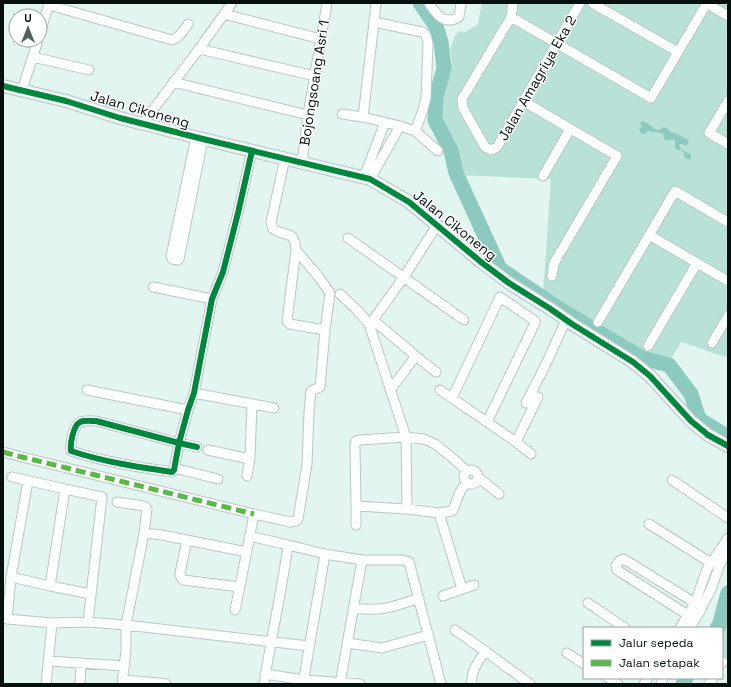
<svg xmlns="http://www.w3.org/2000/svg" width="731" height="687" font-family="'Space Grotesk',sans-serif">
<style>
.green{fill:#b8e1d8}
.water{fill:#8ccabf}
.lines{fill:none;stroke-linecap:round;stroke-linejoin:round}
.river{stroke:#8ccabf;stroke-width:15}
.street-casing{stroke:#bac7c4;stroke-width:11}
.secondary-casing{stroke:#bac7c4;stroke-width:14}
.street{stroke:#fbfefd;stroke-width:9}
.secondary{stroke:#ecf5f4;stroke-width:12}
.quiet{stroke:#58b947;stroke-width:5;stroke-dasharray:10 5;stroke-linecap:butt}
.cycleway-casing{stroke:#fff;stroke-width:8}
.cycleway{stroke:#00873e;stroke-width:6}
.labels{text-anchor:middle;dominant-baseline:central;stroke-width:3;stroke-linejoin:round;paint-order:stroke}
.street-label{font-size:14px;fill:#06100e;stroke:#fff}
</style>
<rect width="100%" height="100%" fill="#e3f5f1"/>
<path class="green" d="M 482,3 L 728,3 L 728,358 L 681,342 L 670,361 L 662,361 L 650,359 L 571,310 L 543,293 L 551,179 L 459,175 L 456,153 L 435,113 L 442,85 L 452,62 L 450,49 L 455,36 L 459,31 L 465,32 L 478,24 Z
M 728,620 L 728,659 L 722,659 L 722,630 Z"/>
<path class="water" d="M 642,121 C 646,122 656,130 657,130 C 660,130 661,128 664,127 L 668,129 L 670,132 L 675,133 L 682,137 L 687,139 L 689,142 L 686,146 L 682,144 L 680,144 L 679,146 L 682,150 L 691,155 L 691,160 L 685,158 L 684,156 L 684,153 L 681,150 L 678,150 L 675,148 L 675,140 L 672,139 C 668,139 667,142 664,139 L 663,134 L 662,133 L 648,131 L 645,134 L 642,134 L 639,130 L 640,128 L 642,127 L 640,123 Z"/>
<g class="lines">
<path class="river" d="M 420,3 L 436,26 L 441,42 L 444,68 L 436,97 L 435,120 L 451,151 L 456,173 L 500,269 L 558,308 L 642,358 L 669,365 L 691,394 L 699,419 L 728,437
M 717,628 L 719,626 L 728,593
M 683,684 L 686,678"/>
<defs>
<path id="street" d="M 429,3 C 436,14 444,26 459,17 L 461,3
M 513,3 L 511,17 L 462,99 L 463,108 L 485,147 L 491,150 L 497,147 L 580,3
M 592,3 L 678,52
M 706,3 L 728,16
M 49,5 L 172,40 C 179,38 184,30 188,24
M 224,14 L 321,39
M 511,17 L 556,43 L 651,98 L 707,3
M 374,22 L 376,3
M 40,34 L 49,3
M 199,49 L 315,76
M 33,57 L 89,70
M 173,82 L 308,115
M 22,90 L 38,40
M 523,101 L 617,156 L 554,263 L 552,276
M 728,101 L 709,133 L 728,144
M 342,114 L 363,117 L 400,126 L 415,131 L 438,151
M 363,117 L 374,22 L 422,32 C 427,34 427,39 428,44 L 426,98 L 422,113 L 415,131
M 143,123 L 199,49 L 232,3
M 196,137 L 171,256 L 172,259 L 178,260 L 179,259 L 203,139
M 285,158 L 271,222 L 273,229 C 288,238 294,229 296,250 L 287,321 L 290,324 L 325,330 L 330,293 L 318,276 L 296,250
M 302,163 L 308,115 L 327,3
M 543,176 L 570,129
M 364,177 L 385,122
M 370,179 L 400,126
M 649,235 L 728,281
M 348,238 L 464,320
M 153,287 L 212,299
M 340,294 L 358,311 L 369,324 L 406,437 L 407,509 L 439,513
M 373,320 L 416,356 L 436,372
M 598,322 L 675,191 L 728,222
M 369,324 L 373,320 L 404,277 L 437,225
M 712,343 L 728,316
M 648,346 L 697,263
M 87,390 L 188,410
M 390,390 L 416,356
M 440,390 L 452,398
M 194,393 L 274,408
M 526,403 L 546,364 L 566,320
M 487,422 L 535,323 L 535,321 L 500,297 L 452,398 L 516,442 L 538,397
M 516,442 L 531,454
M 197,447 L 179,443 L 96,421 C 91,421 85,420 80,422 C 73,426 70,444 71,451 C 104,462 138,467 172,472 L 174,470 L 179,443 L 188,410 L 194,393 L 212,299 L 223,272 L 238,213 L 252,151
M 208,450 L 245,458 L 250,458 L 252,404
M 3,452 L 22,457 L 254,514
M 174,468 L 218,479
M464 477a7 7 0 1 1 14 0a7 7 0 1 1-14 0Z
M 247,476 L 250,458
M 12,477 L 65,489 L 102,497 L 88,622
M 478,477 L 499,494
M 672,480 L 728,518
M 28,481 L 11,577 L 50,586 L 91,594
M 117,502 L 144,506 L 147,509 L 144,533
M 356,506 L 407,509
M 649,524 L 711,563
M 356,525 L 356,506 L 355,445 L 356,441 L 359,440 L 406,437 L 424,439 L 435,444 L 449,455 L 467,471
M 249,536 L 288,545
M 187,540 L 180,573 C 180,577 181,578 183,580 L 240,587
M 325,554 L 362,560 L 403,560 L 407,561 L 409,562 L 441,684
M 50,586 L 65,489
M 462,589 L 439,513 L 452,511 L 454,508 L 459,494 L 466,482
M 443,596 L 474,585
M 588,603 L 625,628
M 353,608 C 380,612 394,607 419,598
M 235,610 L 242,576 L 254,514 L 290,522 L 296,521 L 298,519 L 307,464 L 309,412 L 311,391 C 314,389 317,389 320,387 L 325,330
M 688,615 L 617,570 L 616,565 L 619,561 L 623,559 L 627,561 L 695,603
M 3,618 L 7,619 L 52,623 L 88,622 L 126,625 L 144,533 L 162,535 L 247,552
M 7,619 L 11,577
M 680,628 L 695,603 L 707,569 L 728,538
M 690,628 L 699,613 L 711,589 L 720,564 L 728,550
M 455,630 L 485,651 L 530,684
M 347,643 L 382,648 L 428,635
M 567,653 L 584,664
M 48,661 L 125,666
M 722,663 L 723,662
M 265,674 L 304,680 L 360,684
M 608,678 L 618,684
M 122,680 L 159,683 L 166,684
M 46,684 L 52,623
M 80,684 L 81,664
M 122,684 L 126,650 L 126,625 L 309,646
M 264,684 C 271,637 282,591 288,545 L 325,554 L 303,684
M 340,684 L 362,560
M 472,684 C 470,672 479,661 485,651
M 644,684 L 648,678
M 661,684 L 663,678
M 709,684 L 713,678"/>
<path id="secondary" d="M 3,86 L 66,101 L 120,118 L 203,139 L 370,179 L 409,202 L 481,262 L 509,283 L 549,308 L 572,324 L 633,362 L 650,376 L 691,421 L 708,435 L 728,446"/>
</defs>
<use href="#street" class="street-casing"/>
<use href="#secondary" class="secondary-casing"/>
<use href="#street" class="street"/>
<use href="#secondary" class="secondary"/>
<path class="quiet" d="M 3,452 L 22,457 L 254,514"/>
<defs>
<path id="cycleway" d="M 3,86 L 66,101 L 120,118 L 203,139 L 370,179 L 409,202 L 481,262 L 509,283 L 549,308 L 572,324 L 633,362 L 650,376 L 691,421 L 708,435 L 728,446
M 197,447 L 179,443 L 96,421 C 91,421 85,420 80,422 C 73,426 70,444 71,451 C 104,462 138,467 172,472 L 174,470 L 179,443 L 188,410 L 194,393 L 212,299 L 223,272 L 238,213 L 252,151"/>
</defs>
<use href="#cycleway" class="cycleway-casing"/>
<use href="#cycleway" class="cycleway"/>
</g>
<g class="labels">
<g class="street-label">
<text transform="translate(537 78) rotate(-60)">Jalan Amagriya Eka 2</text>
<text transform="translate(314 83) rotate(-81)">Bojongsoang Asri 1</text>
<text transform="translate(140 109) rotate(16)">Jalan Cikoneng</text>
<text transform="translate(455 225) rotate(39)">Jalan Cikoneng</text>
</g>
</g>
<rect width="731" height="687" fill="none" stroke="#06100e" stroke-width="8"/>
<rect x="583" y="627" width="140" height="52" fill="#ffffff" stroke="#9b9f9f"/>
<rect x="591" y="640" width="20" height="6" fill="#00873e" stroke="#9b9f9f"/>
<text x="619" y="647" font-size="12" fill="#06100e">Jalur sepeda</text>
<rect x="591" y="660" width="20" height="6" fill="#58b947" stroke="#9b9f9f"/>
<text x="619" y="667" font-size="12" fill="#06100e">Jalan setapak</text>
<g transform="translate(28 28)"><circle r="19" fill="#ffffff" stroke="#9b9f9f"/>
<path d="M0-3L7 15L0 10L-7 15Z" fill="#53605d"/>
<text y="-6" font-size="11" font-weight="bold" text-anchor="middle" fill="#06100e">U</text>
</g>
</svg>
